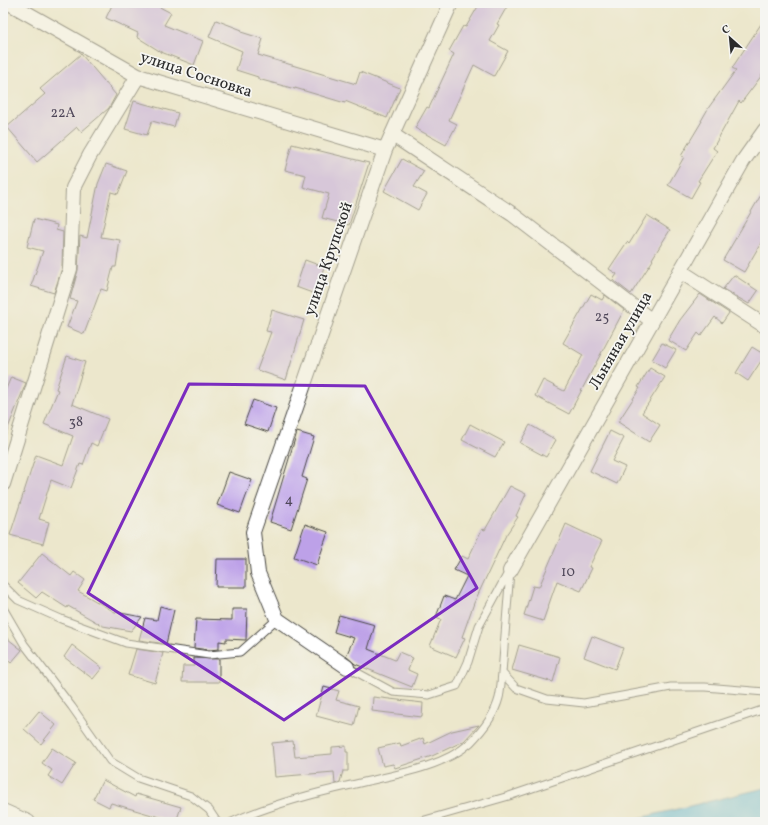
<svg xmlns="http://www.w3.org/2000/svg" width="768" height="825" font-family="Vollkorn,serif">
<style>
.water{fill:#65bce2;stroke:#487486}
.building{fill:#bda1e8}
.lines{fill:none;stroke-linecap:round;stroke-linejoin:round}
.lane-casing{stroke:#484743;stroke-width:9}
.street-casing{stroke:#484743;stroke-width:16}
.lane{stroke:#fff;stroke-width:7}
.street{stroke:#fff;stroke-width:14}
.marked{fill:none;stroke:#7b2cbf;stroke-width:3;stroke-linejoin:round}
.labels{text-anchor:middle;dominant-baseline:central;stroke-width:3.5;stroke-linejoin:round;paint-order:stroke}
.number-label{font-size:14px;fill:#50485a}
.street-label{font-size:16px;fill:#2b2b2b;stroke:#f6f6f2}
</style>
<rect width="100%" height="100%" fill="#f6f6f2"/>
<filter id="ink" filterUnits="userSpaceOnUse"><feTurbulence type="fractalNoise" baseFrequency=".025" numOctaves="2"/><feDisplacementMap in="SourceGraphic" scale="8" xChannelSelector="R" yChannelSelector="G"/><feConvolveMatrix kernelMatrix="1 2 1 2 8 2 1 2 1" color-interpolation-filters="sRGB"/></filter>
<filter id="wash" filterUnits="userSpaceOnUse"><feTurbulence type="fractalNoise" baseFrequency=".012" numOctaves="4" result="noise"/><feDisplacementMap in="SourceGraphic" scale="16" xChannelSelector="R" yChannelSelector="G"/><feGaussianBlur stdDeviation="0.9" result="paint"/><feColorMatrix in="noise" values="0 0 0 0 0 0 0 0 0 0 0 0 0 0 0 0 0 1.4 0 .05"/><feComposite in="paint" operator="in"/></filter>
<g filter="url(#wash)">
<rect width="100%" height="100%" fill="#ece7cc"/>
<path class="water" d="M 765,788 L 765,822 L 623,822 Z"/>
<g id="blocks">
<path class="building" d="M 113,3 L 152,3 L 171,13 L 164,25 L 203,41 L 194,65 L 161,52 L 137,37 L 138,33 L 106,18 Z
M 480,3 L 509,3 L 497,24 L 499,25 L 490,41 L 508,51 L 494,76 L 474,65 L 449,120 L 457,124 L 446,145 L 415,128 L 427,107 L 429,108 L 454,54 L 449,51 L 463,26 L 466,27 Z
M 765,18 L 765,71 L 741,103 L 739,101 L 713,148 L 717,151 L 698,181 L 700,182 L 691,198 L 668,185 L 684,157 L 681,156 L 702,121 L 701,121 L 709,107 L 736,70 L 732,68 Z
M 216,20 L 242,30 L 241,32 L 263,39 L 258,55 L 356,84 L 360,72 L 400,88 L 387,118 L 345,101 L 345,103 L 295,88 L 295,89 L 258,79 L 258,77 L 236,70 L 242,51 L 209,37 Z
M 81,54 L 116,95 L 109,108 L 81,132 L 77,127 L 37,162 L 7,127 L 45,94 L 40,89 Z
M 134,101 L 178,113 L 174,127 L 152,121 L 147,135 L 125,129 Z
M 292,144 L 369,163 L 349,225 L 322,218 L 329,194 L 303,187 L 306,175 L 285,170 Z
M 402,159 L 424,171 L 414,187 L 427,194 L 418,210 L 384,191 Z
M 106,164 L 127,171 L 118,194 L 111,192 L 101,237 L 120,240 L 116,267 L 113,267 L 107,291 L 101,289 L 84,334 L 67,327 L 77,301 L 70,299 L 78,270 L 80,236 L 87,238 L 98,184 Z
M 765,188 L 765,236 L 744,272 L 723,260 Z
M 647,215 L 670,230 L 652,259 L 653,260 L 631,294 L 613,280 L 617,274 L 609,269 L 627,242 L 629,244 Z
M 34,219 L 57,225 L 56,230 L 63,232 L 62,268 L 54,293 L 31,286 L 43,251 L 27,247 Z
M 305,260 L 324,267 L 315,294 L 296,287 Z
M 734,275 L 758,291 L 749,304 L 723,289 Z
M 591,294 L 602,300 L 605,295 L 624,310 L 569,414 L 535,396 L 543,380 L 564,391 L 583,355 L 563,343 Z
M 700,294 L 729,313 L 722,323 L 715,317 L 701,336 L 698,333 L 686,351 L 668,340 L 680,320 Z
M 272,310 L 304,320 L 286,380 L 257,370 L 271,332 L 266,331 Z
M 662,343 L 676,350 L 665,368 L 652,360 Z
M 752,347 L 765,355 L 748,381 L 736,373 Z
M 67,356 L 85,362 L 72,404 L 108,419 L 97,446 L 91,443 L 83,465 L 80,464 L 71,488 L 51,480 L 39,519 L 49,522 L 43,544 L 10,535 L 36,455 L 63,465 L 73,436 L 44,424 L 58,390 L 56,389 Z
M 650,368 L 665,377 L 642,413 L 660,425 L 649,442 L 618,422 L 640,388 L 638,387 Z
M 11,377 L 26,383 L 4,438 L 3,396 Z
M 253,400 L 276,408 L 268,432 L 244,424 Z
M 470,424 L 504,442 L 495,457 L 462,440 Z
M 530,425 L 556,440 L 546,457 L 520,443 Z
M 610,431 L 624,438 L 612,461 L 625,467 L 617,484 L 590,471 Z
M 297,432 L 314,437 L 302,477 L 307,479 L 291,529 L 270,522 Z
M 229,472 L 252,480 L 240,513 L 217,505 Z
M 510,486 L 526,494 L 516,516 L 518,517 L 506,535 L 474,603 L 462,637 L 465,638 L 456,657 L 430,646 L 441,619 L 436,617 L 444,596 L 455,600 L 467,576 L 454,570 L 462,556 L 468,559 L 482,529 L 485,530 Z
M 305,524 L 328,532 L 317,565 L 294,557 Z
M 566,524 L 602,541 L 589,567 L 592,568 L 581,591 L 557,581 L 543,621 L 524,615 L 533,586 L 539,587 Z
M 42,553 L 71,576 L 74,572 L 85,580 L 78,591 L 115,612 L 142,617 L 131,631 L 103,626 L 68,606 L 67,608 L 42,592 L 36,598 L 18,583 Z
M 217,559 L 246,559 L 246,587 L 216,587 Z
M 160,606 L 174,610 L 166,644 L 139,640 L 145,618 L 157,620 Z
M 232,609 L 247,609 L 246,640 L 226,639 L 226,642 L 219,641 L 219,649 L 209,650 L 194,648 L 196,619 L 232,620 Z
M 339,615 L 375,625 L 368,649 L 395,660 L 399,652 L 413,658 L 408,670 L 417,674 L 412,687 L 355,664 L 346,656 L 354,638 L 334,632 Z
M 3,635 L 22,650 L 11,663 L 3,656 Z
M 592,636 L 623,648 L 615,669 L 584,657 Z
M 72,645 L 102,668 L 93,679 L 64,657 Z
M 519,645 L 560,657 L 553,682 L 512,670 Z
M 136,649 L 163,653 L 155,683 L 128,675 Z
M 194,658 L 219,659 L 219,682 L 182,682 L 183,666 L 194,666 Z
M 324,687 L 339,691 L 336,700 L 359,706 L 354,726 L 316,716 Z
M 373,697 L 423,703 L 422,717 L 372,711 Z
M 39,711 L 56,725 L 41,744 L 24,729 Z
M 479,725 L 464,741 L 432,756 L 395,768 L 393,764 L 383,766 L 378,748 L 400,743 L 401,746 L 423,738 L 425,744 L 452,731 Z
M 293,741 L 295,757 L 332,754 L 332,747 L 346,746 L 346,752 L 348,752 L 348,771 L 343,771 L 340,782 L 335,784 L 334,772 L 275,777 L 272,743 Z
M 52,748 L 76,763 L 62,785 L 48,776 L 52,770 L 42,763 Z
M 103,780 L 135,797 L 136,794 L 181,807 L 176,822 L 111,803 L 109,807 L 93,799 Z"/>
</g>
</g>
<g filter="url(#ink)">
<use href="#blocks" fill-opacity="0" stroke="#484743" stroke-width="1"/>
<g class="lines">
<defs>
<path id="lane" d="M 510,571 L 502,673 L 516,688 L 547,699 L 584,703 L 671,687 L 705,687 L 765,692
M 3,585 L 18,600 L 61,619 L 126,643 L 209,655 L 240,652 L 277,619
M 3,608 L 24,644 L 72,707 L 110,761 L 138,778 L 191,796 L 209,810 L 217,822
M 347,667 L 393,692 L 429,695 L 457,686 L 468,662 L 479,626 L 508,573
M 232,822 C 269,805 311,794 351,785 C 387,776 441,769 470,743 C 482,731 495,714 499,698 C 501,690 501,681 502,673
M 418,822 L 509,796 L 765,709"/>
<path id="street" d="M 9,3 L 138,76 L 385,150
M 393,135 L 512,214 L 652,321
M 680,271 L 765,326
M 3,484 L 70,269 L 73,188 L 90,155 L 138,76
M 510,571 L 743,161 L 765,130
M 347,667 L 277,619 L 258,573 L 253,532 L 385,150 L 451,3
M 3,811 L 28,822"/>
</defs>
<use href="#lane" class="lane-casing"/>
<use href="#street" class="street-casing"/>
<use href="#lane" class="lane"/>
<use href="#street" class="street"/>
</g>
</g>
<path d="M0 0H768V825H0ZM 189,384 L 365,386 L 477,588 L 284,720 L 88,593 Z" fill="#ece7cc" fill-opacity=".55" fill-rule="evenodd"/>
<path class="marked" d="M 189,384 L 365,386 L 477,588 L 284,720 L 88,593 Z"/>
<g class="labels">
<g class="number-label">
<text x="63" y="113">22А</text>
<text x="602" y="317">25</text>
<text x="76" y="422">38</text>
<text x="289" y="500">4</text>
<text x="568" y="572">10</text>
</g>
<g class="street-label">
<text transform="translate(196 75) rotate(18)">улица Сосновка</text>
<text transform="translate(329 259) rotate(-71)">улица Крупской</text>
<text transform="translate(621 341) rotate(-60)">Льняная улица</text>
</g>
</g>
<rect width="768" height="825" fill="none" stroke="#f6f6f2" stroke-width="16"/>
<g transform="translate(730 38) rotate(333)" stroke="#f6f6f2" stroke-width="3" paint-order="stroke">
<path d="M0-3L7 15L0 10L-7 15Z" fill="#2b2b2b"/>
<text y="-6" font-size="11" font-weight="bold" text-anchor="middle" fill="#2b2b2b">С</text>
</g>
</svg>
